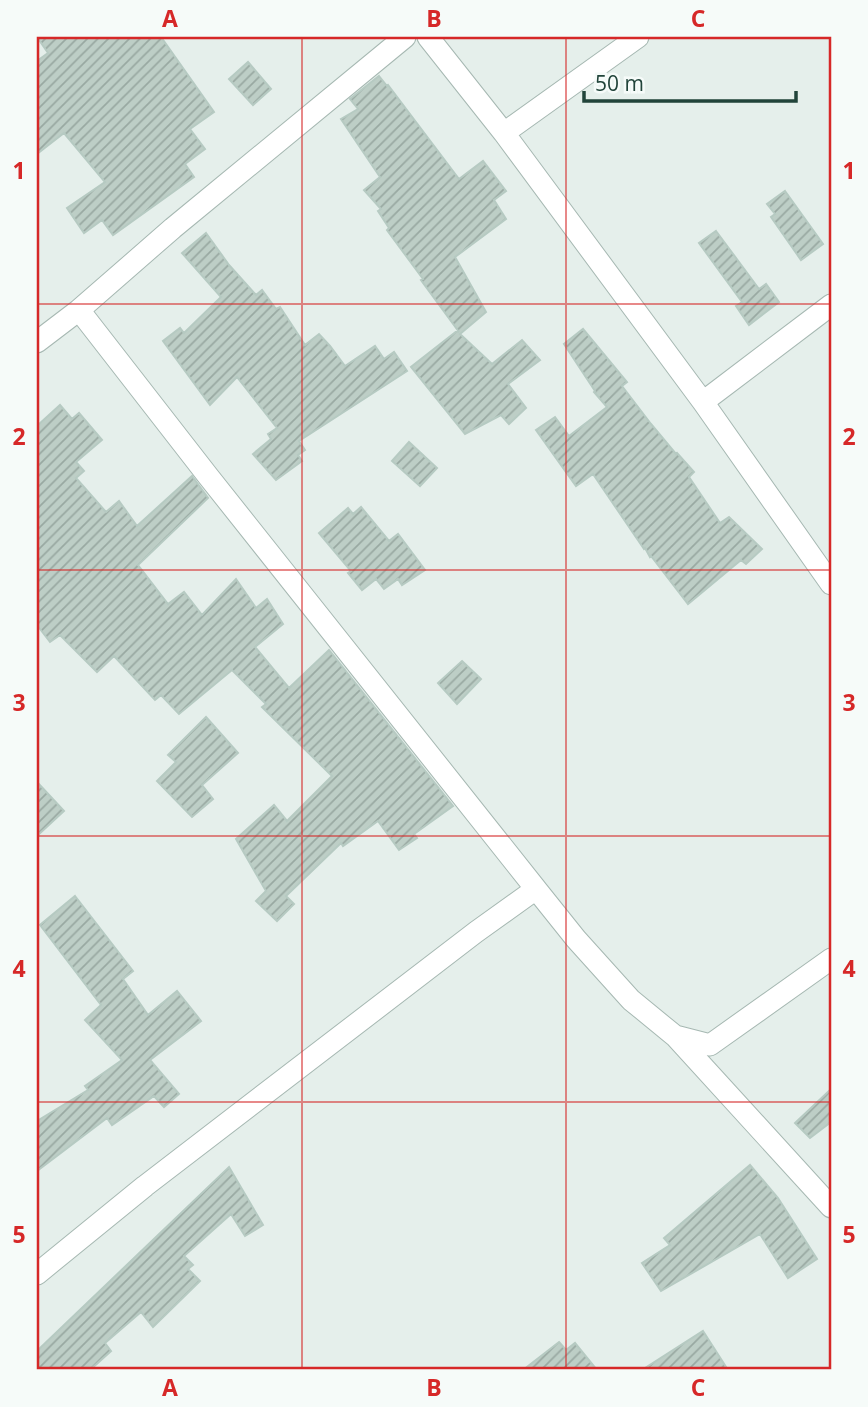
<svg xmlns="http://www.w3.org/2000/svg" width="868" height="1407" font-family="'Open Sans',sans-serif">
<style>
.building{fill:url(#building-hatch);stroke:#b6cac2;stroke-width:2}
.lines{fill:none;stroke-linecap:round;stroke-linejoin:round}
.minor-casing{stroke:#a6b8b2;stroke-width:23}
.minor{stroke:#fff;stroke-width:21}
.grid{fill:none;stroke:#d62828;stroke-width:2;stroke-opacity:0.55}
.neatline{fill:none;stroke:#d62828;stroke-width:2.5}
.grid-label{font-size:23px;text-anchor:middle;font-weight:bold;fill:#d62828}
</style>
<defs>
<pattern id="building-hatch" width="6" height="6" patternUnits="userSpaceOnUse" patternTransform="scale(1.75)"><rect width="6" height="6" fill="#bdcec6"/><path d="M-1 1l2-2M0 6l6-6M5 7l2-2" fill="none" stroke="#99a9a2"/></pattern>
</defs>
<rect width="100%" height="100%" fill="#e5efeb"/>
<path class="building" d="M 37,37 L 161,37 L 214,112 L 190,129 L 205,149 L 185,164 L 194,177 L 113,235 L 102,220 L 84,233 L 67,208 L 105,182 L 64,133 L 37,154 L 37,61 L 48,53 Z
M 248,62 L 271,89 L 253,105 L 229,79 Z
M 379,76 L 387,86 L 388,85 L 459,179 L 483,161 L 506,191 L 494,200 L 506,219 L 455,257 L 486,312 L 460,334 L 492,364 L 522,340 L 540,360 L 508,384 L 526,408 L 509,424 L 501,415 L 465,434 L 411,367 L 457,331 L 459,332 L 421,280 L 423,279 L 387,230 L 389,228 L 378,211 L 381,209 L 364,190 L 380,177 L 341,119 L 358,109 L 350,99 Z
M 785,191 L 823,244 L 801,260 L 771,217 L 775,214 L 767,204 Z
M 716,231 L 759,289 L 766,284 L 779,302 L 749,325 L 736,306 L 742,302 L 699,243 Z
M 206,233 L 229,265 L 256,295 L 262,290 L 276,309 L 280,307 L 305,345 L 319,334 L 330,346 L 345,366 L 375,346 L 384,359 L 394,352 L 407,371 L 299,441 L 305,450 L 298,455 L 302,461 L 276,480 L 253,454 L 271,439 L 268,434 L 277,428 L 237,377 L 210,405 L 163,341 L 180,328 L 184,333 L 221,297 L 182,253 Z
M 583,329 L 627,382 L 622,386 L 651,424 L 676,454 L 677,453 L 694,472 L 689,477 L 720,523 L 729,517 L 762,549 L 746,564 L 741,560 L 688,604 L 651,556 L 650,557 L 645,548 L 644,549 L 593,474 L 576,486 L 536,430 L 555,417 L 569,436 L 607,407 L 594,392 L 595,391 L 564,344 Z
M 60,405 L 72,419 L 79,413 L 102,440 L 76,462 L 84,471 L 76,478 L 106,512 L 119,501 L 137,526 L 192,476 L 208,498 L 138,565 L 168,604 L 184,592 L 202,615 L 236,579 L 256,608 L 267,599 L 283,624 L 255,647 L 289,688 L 329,650 L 453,806 L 414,834 L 417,838 L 399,850 L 378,821 L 343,846 L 341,843 L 286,896 L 294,904 L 277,921 L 256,901 L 266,891 L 236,839 L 274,805 L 287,821 L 332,776 L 262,707 L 266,704 L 232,670 L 179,714 L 161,695 L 155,700 L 114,656 L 97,672 L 60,635 L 50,642 L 37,625 L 37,426 Z
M 409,442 L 437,468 L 420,486 L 392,461 Z
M 361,507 L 389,541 L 398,534 L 425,570 L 402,585 L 398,579 L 384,589 L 376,579 L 362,590 L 348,573 L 351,571 L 319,533 L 348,508 L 353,514 Z
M 462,661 L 481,679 L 457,704 L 438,683 Z
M 206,717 L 238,753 L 202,785 L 213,799 L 192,817 L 157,781 L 176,762 L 168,755 Z
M 37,782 L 64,811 L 37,836 Z
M 75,896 L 133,971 L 123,979 L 148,1015 L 177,991 L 201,1021 L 150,1060 L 179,1094 L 164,1107 L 154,1096 L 112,1125 L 107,1118 L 37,1171 L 37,1121 L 88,1090 L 85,1086 L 122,1060 L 85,1020 L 101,1005 L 40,925 Z
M 831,1089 L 831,1122 L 810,1138 L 795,1123 Z
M 750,1165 L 778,1198 L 817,1259 L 788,1278 L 760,1234 L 661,1291 L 642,1263 L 670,1245 L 664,1238 Z
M 229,1167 L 263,1225 L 245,1236 L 231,1214 L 184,1256 L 193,1265 L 188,1269 L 200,1281 L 153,1327 L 141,1312 L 105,1343 L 111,1351 L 90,1370 L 37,1370 L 37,1351 Z
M 703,1331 L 728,1370 L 642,1370 Z
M 559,1342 L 566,1350 L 575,1343 L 597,1370 L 523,1370 Z"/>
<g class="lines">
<defs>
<path id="minor" d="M 428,37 L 504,133 L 703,402 L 831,584
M 504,133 L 638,37
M 79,310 L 208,476 L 536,889
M 37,342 L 79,310 L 173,228 L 405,37
M 703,402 L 831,305
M 675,1036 L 831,1207
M 37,1274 L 145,1186 L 476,932 L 536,889 L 576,939 L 631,1000 L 675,1036 L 710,1045 L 831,959"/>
</defs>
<use href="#minor" class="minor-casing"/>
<use href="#minor" class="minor"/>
</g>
<path class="grid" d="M 302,37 L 302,1370M 566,37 L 566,1370M 37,304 L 831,304M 37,570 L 831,570M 37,836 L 831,836M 37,1102 L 831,1102"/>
<rect width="868" height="1407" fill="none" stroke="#f6fbf9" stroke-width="77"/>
<path d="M584 91v10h212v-10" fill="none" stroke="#21443a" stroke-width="3.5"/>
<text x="595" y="91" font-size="21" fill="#21443a" stroke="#f6fbf9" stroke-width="5" paint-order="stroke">50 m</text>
<rect x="38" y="38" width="792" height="1330" class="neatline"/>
<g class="grid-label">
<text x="170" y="27">A</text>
<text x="434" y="27">B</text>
<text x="698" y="27">C</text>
<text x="19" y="179">1</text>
<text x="849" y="179">1</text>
<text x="19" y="445">2</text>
<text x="849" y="445">2</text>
<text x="19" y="711">3</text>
<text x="849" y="711">3</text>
<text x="19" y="977">4</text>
<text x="849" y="977">4</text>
<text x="19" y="1243">5</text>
<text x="849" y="1243">5</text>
<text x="170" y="1396">A</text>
<text x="434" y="1396">B</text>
<text x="698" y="1396">C</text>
</g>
</svg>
